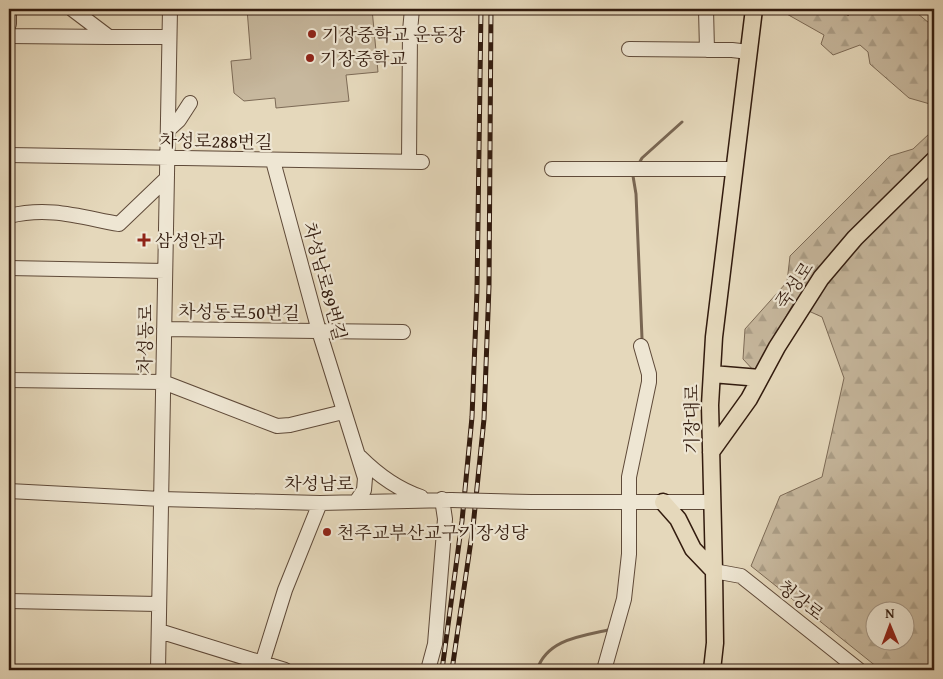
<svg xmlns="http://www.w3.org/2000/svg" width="943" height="679" font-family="'Gentium Book Plus','Noto Serif KR',serif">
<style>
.forest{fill:url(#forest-firs);stroke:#7c6a56;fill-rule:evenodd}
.green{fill:#c7b89e;stroke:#7c6a56}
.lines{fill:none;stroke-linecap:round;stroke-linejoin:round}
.stream{stroke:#796652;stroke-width:3}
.minor-casing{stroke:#5f4a39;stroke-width:16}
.major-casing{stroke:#321b0e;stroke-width:19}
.minor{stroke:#eee6d3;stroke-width:14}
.major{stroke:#e5d8bb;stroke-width:16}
.rail-casing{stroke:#321b0e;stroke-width:5}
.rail{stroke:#eee6d3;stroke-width:3;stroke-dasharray:9;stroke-linecap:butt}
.minor-bridge-casing{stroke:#5f4a39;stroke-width:16;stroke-linecap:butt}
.minor-bridge{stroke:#eee6d3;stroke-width:14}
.poi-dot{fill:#8f2418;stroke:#eee6d3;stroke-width:2}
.labels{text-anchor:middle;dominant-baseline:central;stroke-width:4.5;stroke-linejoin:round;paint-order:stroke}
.poi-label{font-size:18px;fill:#321b0e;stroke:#eee6d3;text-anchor:start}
.street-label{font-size:18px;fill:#321b0e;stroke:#eee6d3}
</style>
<defs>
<pattern id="forest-firs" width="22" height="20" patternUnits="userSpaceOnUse" patternTransform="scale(1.25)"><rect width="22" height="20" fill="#c7b89e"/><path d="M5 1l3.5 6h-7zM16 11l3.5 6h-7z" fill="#ab9e87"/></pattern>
</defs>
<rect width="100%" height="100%" fill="#e5d8bb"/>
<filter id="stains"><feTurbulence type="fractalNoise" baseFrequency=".004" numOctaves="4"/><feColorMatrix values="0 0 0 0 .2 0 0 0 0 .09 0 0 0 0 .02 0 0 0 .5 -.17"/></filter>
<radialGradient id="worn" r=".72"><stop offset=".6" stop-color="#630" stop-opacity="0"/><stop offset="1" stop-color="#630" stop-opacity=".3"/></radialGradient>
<path class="forest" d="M 786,9 L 840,9 L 848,16 L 855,9 L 912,9 L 934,27 L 934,664 C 915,668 896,673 877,667 L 751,566 L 780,496 L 822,477 L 844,378 L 822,317 L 793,304 L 755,372 L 743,359 L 745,329 L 787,282 L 790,256 L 890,156 L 913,149 L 930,133 L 930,104 L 909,98 L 870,64 L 868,52 L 860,45 L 833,55 L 821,44 L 824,35 L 785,13 ZM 876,612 L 906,612 L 906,642 L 876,642 Z"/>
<path class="green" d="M 247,9 L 372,9 L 378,72 L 346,75 L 349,101 L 276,108 L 275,98 L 244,101 L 234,93 L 231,61 L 251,59 Z"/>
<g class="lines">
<path class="stream" d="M 638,165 L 642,158 L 682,122
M 634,172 L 633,176 L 636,194 L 642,338
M 537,670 C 547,639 582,636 608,630"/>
<defs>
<path id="minor" d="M 72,9 L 109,37 L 169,37
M 706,9 L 707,50
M 9,24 L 9,9
M 9,36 L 109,37
M 629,49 L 732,50 L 749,52
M 168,130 L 179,120 L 190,103
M 9,155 L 422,162
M 273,161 L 319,331 L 365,478 L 364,490 L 356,502
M 409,162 L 410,31 L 412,9
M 552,169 L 734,169
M 9,216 C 49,206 80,217 119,224 L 167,178
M 9,268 L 165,271
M 164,329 L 403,332
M 9,380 L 163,382 L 277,426 L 290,425 L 343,412
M 360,457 C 378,475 397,489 421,497
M 9,491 L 161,499 L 320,503 L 451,500
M 531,502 L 712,502
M 714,571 L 741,576 L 859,670
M 9,601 L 158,604
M 159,631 L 285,670
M 158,670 L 170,9
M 260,670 L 285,590 L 320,503
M 428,670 L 435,644 L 445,519 L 442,499
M 604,670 L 624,599 L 629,554 L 629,477 L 649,382 L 649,374 L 641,346"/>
<path id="major" d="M 712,374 L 760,378
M 711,452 L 749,399 L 777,347 L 821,278 L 855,238 L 934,160
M 663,502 L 678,519 L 693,549 L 714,571
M 712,670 L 715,643 L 714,571 L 710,405 L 714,337 L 754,9"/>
</defs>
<use href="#minor" class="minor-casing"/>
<use href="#major" class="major-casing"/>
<use href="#minor" class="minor"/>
<use href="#major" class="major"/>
<defs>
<path id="rail" d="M 442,670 L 462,521 L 472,417 L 477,291 L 481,9
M 452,670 L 473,527 L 484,419 L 489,286 L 491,9"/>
</defs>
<use href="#rail" class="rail-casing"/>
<use href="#rail" class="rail"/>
<defs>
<path id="minor-bridge" d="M 451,500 L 531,502"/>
</defs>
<use href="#minor-bridge" class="minor-bridge-casing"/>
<use href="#minor-bridge" class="minor-bridge"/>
</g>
<g class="poi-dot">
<circle cx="312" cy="34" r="5"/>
<circle cx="310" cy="58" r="5"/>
<path d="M141.5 232.5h5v5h5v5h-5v5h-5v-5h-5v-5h5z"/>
<circle cx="327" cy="532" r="5"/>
</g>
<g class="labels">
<g class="poi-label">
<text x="322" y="34">기장중학교 운동장</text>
<text x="320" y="58">기장중학교</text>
<text x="155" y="240">삼성안과</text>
<text x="337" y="532">천주교부산교구기장성당</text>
</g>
<g class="street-label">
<text transform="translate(216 141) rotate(1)">차성로288번길</text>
<text transform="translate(325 281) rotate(75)">차성남로89번길</text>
<text transform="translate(794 285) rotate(-56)">죽성로</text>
<text transform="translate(239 312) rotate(1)">차성동로50번길</text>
<text transform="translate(145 339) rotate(-89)">차성동로</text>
<text transform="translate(691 419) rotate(-90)">기장대로</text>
<text x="319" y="483">차성남로</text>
<text transform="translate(801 600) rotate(38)">청강로</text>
</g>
</g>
<rect width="943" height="679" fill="none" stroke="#e5d8bb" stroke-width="30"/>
<rect x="10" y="10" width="923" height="659" fill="none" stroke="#321b0e" stroke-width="2.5"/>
<rect x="15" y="15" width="913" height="649" fill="none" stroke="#321b0e"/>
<g transform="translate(890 626) rotate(359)"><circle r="24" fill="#eee6d3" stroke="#a39584"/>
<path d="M0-4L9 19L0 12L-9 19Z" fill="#8f2418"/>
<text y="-8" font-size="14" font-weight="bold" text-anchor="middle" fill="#321b0e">N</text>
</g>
<rect width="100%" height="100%" filter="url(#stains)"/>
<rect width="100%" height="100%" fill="url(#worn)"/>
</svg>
